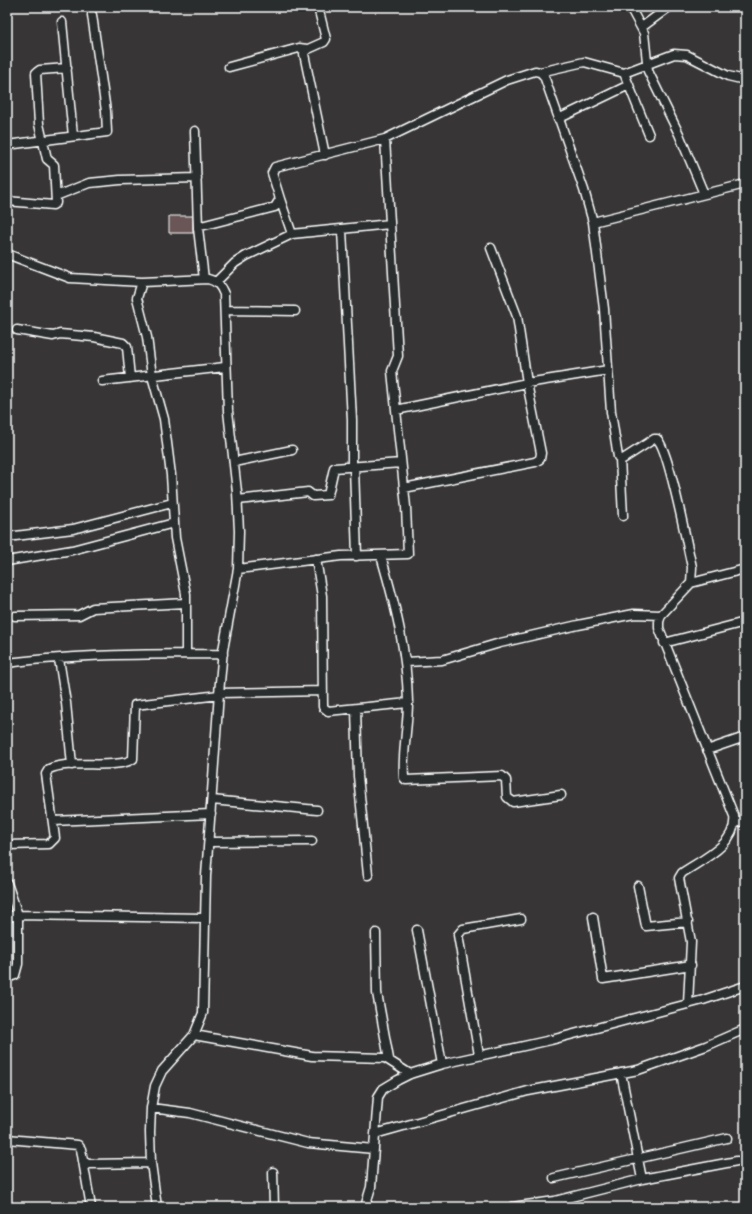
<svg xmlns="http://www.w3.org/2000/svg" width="752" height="1214" font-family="Delius,sans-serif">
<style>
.building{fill:#6a5757;stroke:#fff}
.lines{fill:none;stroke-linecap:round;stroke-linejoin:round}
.street-casing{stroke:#fff;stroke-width:11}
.street{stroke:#2a2d2e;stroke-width:8}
</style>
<rect width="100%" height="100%" fill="#373536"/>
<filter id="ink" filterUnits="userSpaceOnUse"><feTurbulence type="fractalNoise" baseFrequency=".025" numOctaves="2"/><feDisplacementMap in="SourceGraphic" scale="8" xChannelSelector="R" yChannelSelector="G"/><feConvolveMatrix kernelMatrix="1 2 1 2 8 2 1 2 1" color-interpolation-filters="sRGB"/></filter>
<g filter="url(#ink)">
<path class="building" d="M 169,216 L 193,216 L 193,233 L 169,233 Z"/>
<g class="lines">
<defs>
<path id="street" d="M 318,7 L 326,39 L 324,42 L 306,50 L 304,54 L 325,155
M 630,7 L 644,33 L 648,71 L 679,134 L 704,194
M 62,22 L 73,136
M 642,27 L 669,7
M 229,67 L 299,48 L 307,49
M 540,72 L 584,62 L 624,73 L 674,54 L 687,55 L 728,76 L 745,80
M 624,73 L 649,135
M 558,119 L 629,85
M 195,131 L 198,228
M 7,145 L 107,132 L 106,111 L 92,15
M 56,196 L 89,183 L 120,180 L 197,178
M 280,199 L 292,234
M 7,201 L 53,205 L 56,203 L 54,165 L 47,159 L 39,124 L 36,73 L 40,70 L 67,68
M 593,222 L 745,184
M 342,230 L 352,420 L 352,467
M 7,254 L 70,278 L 142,282 L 208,279 C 217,281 221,286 224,294 L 228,411 L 237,492 L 239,531 L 238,569 L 223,650 L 219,693 L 206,876 L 203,1013 L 194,1035 L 162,1071 L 155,1086 L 151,1108 L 150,1132 L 151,1163 L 157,1207
M 204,279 L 198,228 L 201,226 L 275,207 L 280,199 L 272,173 L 275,167 L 385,139 L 507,80 L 535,71 L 540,72 L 544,76 L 584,190 L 593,222 L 604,309 L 611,412 L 618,457 L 623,459 L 654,439 L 657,439 C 669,449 687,546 692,567 L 691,583 L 661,615 L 659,622 L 659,628 L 734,816 C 738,844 701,860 682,873 L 679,878 L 691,942 L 688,1004
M 142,282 L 137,298 L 147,337 L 152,376 L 164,419 L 171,475 L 175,538 L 186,594 L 186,654
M 216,282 L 235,263 L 246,256 L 292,234 L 390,224
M 225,310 L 295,311
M 17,330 L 53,336 L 60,334 L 94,337 L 123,343 L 127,347 L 130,378
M 102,381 L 225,367
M 396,410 L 527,383 L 608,370
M 620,459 L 623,516
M 234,462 L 292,450
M 354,467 L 357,556
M 404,488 L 535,462 L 540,459 L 541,453 L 527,383 L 517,316 L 491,248
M 238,500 L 308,492 L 313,496 L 328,495 L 334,468 L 401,463
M 7,537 L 73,529 L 172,503
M 381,556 C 395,604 407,651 408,702 C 408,727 402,753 404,778 L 406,780 L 502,776 L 506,780 L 507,797 L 513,802 L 561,795
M 316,559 L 322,596 L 323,707 L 328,711 L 408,703
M 7,561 L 72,550 L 174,523
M 238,569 L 341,556 L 408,554 L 406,507 L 392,371 L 398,356 L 385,139
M 691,583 L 745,569
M 15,616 L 79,615 L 93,608 L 186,603
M 664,643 L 745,622
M 59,659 L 66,703 L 72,765
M 406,662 L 442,660 L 500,643 L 578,625 L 634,614 L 661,615
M 7,663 C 77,654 152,654 223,654
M 219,693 L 323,691
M 356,709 L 358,776 L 368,875
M 707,750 L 745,737
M 212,800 L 317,810
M 53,821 L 211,814
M 734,824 L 745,820
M 209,842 L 312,841
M 7,845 L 49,844 L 55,838 L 46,774 L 49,769 C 70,759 116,770 133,759 L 135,705 L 219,695
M 7,883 L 18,915 L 204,918
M 638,886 L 646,926 L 688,922
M 7,917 L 18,915 L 18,964 L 15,975 L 7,978
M 593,917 L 603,979 L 691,965
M 417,930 L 442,1064
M 376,933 L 377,993 L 389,1059
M 194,1035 L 312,1056 L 385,1058 L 410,1074
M 479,1055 L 458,935 L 463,929 L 521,919
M 151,1108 L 190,1113 L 308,1143 L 374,1149
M 375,1134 L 528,1091 L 638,1070 L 706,1046 L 745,1029
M 7,1139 L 78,1145 L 81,1149 L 83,1161 L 88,1164 L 151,1163
M 83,1161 L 91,1207
M 273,1172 L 274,1207
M 554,1178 L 727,1138
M 642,1179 L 737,1161
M 365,1207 L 371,1187 L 378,1097 L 383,1089 L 398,1080 L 410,1074 L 442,1064 L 551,1040 L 703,1000 L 745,986
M 512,1207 L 555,1201 L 642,1179 L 621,1073"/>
</defs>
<use href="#street" class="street-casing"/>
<use href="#street" class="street"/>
</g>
</g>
<rect width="752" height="1214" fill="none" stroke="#2a2d2e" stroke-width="24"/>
<rect x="12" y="12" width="728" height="1190" fill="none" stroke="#fff" stroke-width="1.5" filter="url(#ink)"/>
</svg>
